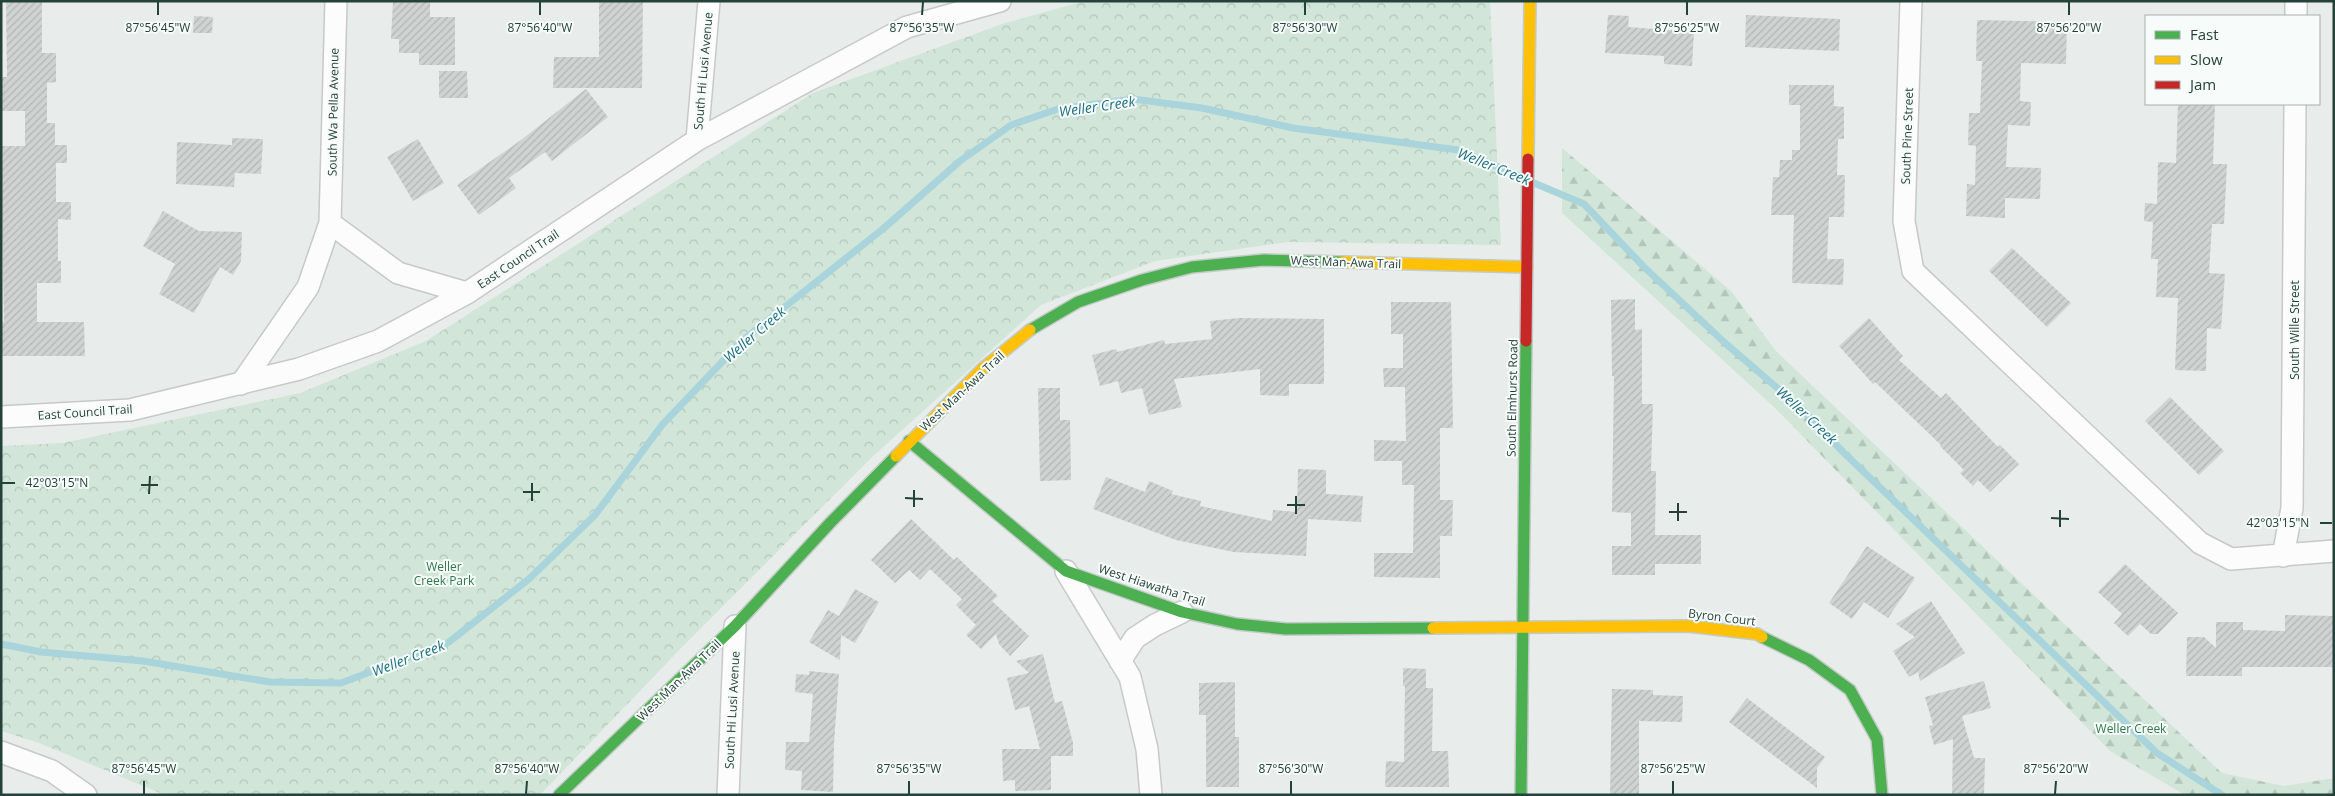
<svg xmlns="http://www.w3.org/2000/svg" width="2335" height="796" font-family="'Open Sans',sans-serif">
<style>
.forest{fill:url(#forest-firs)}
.park{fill:url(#park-crowns)}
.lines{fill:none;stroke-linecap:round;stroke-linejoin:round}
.stream{stroke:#a9d4db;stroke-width:7}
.building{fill:url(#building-hatch)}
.street-casing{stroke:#c5cac8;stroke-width:24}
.fast-casing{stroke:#c3cbc8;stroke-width:14}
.slow-casing{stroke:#c3cbc8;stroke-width:14}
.jam-casing{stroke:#c3cbc8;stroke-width:14}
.street{stroke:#fcfcfc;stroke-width:21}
.fast{stroke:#4caf50;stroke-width:11}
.slow{stroke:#ffc107;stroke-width:11}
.jam{stroke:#c62828;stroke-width:11}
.ticks{fill:none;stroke:#24423a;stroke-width:2}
.labels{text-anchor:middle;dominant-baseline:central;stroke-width:4;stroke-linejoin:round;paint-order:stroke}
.street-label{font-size:12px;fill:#24423a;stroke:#f7fbf9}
.park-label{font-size:12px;fill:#2d7a4b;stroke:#f7fbf9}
.water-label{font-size:14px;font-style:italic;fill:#1c6f80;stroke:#f7fbf9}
.ticks-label{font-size:12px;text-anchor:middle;fill:#24423a;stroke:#f7fbf9;stroke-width:4;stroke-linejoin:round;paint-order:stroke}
</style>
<defs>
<pattern id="forest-firs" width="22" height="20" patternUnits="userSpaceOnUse" patternTransform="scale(1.25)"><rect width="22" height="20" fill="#d1e6d8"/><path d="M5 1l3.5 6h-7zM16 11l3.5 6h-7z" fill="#b3c6ba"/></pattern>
<pattern id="park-crowns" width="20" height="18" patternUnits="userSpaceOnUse" patternTransform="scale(1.25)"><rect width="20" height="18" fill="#d1e6d8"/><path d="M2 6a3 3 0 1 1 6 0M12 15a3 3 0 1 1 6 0" fill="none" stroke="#b3c6ba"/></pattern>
<pattern id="building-hatch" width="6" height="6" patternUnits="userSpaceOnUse" patternTransform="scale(1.25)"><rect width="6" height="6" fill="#cfd4d2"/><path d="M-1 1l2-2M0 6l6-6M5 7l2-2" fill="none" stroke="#b2b7b5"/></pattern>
</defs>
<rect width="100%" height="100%" fill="#e8edeb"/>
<path class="forest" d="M 1562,148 L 1731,291 L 1776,351 L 2222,773 L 2284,786 L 2334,778 L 2334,795 L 2185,795 L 2110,751 L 1775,408 L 1562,213 Z"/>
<path class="park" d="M 1084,1 L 1490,1 L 1501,245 L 1288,242 L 1155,261 L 1041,305 L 870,459 L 689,640 L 540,795 L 165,795 L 39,743 L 1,731 L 1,446 L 63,443 L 300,393 L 426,341 L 813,93 L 1002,24 Z"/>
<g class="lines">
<path class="stream" d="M 1534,183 L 1584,204 L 1644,267 L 1725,343 L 1803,410 L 1843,452 L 2157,753 L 2222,795
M 1,644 L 41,652 L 143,661 L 270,682 L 341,683 L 449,642 L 529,579 L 595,515 L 662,425 L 742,341 L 884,228 L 960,161 L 1011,125 L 1058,109 L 1133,99 L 1202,108 L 1293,128 L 1458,150 L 1522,177"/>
</g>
<path class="building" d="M 6,1 L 42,1 L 42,53 L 56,53 L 56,82 L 47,83 L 47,123 L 55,123 L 55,145 L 67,145 L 67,163 L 56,163 L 56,202 L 71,202 L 71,220 L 58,219 L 58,261 L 61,261 L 61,283 L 37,283 L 37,322 L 84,322 L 85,356 L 1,356 L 1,322 L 4,322 L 1,146 L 25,146 L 25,111 L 1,111 L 1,77 L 7,77 Z
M 393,1 L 430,1 L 430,17 L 455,17 L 455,65 L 419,65 L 419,53 L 399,53 L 399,39 L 391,39 Z
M 599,1 L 643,1 L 642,88 L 553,88 L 554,57 L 599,57 Z
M 1608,15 L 1629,16 L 1628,27 L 1694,32 L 1692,66 L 1664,64 L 1664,56 L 1605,53 Z
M 1746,15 L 1840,19 L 1839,51 L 1745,47 Z
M 194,16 L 213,17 L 212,33 L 193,33 Z
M 1977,20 L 2067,22 L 2066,64 L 2021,63 L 2020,101 L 2031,102 L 2030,126 L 2008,125 L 2006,167 L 2041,168 L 2040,199 L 2005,198 L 2005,218 L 1966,216 L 1967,184 L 1975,185 L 1976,146 L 1968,145 L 1969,113 L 1980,113 L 1982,61 L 1976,61 Z
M 439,71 L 467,71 L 468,98 L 439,98 Z
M 1789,85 L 1834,85 L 1834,106 L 1844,107 L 1844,139 L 1838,139 L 1837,175 L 1845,175 L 1844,217 L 1829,217 L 1827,259 L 1844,259 L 1843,285 L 1792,283 L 1794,215 L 1771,215 L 1773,177 L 1779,177 L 1780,160 L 1792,160 L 1792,150 L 1800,150 L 1800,105 L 1789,105 Z
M 586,89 L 608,117 L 552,161 L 545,152 L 509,178 L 516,188 L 479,215 L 457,185 L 521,140 Z
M 2178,104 L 2215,104 L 2213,164 L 2227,164 L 2224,224 L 2212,224 L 2209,273 L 2225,274 L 2221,329 L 2207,328 L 2206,371 L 2175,370 L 2178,298 L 2156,297 L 2158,259 L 2151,259 L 2153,222 L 2144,221 L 2145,203 L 2157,204 L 2158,162 L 2176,163 Z
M 232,138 L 263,139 L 261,174 L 235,173 L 234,187 L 176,184 L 177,142 L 232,145 Z
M 418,139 L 444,183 L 413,201 L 387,157 Z
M 163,211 L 199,231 L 242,232 L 241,261 L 233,275 L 220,267 L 194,313 L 159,294 L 175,264 L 143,246 Z
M 2012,248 L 2071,303 L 2047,327 L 1989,271 Z
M 1635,299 L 1635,330 L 1642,329 L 1642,404 L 1653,404 L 1651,471 L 1656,471 L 1655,535 L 1701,535 L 1701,564 L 1655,564 L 1655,575 L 1612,575 L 1612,546 L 1631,546 L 1631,513 L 1612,512 L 1614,376 L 1612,376 L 1611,300 Z
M 1391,302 L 1451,302 L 1453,428 L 1440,428 L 1440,500 L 1453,500 L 1452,536 L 1440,536 L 1440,578 L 1374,577 L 1374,553 L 1413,553 L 1414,485 L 1402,485 L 1402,461 L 1374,461 L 1374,440 L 1406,441 L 1405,387 L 1384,387 L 1383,368 L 1403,368 L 1403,334 L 1391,334 Z
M 1239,318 L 1324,319 L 1324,384 L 1289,384 L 1289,396 L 1260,395 L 1260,369 L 1174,379 L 1182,407 L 1149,415 L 1142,388 L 1121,393 L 1118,381 L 1100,386 L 1092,355 L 1116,349 L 1117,352 L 1164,340 L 1165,344 L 1212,339 L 1210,321 Z
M 1869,318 L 1903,356 L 1899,360 L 1941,398 L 1946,393 L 1998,447 L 2000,445 L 2019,464 L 1990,492 L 1978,480 L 1973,486 L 1960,473 L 1964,470 L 1940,446 L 1941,445 L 1875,382 L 1873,384 L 1839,346 Z
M 1038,388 L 1060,388 L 1060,420 L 1070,420 L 1071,480 L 1040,481 Z
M 2170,397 L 2224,451 L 2199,475 L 2145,421 Z
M 1298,469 L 1326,470 L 1326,494 L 1363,496 L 1361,522 L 1308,519 L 1306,556 L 1234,552 L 1176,540 L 1093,509 L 1106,477 L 1145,492 L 1149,481 L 1173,491 L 1171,494 L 1201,501 L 1200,506 L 1272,521 L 1273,510 L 1297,512 Z
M 911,519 L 954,560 L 957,557 L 998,596 L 992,601 L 1029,636 L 1010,656 L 999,644 L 996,634 L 981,649 L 966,635 L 976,625 L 956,605 L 962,599 L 930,569 L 920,580 L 909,570 L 895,583 L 871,560 Z
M 1867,546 L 1915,578 L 1888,618 L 1864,602 L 1852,619 L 1829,603 Z
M 2125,564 L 2178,613 L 2158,634 L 2151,634 L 2140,624 L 2128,636 L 2114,623 L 2122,614 L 2098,592 Z
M 855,589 L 879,602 L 855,643 L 841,635 L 840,660 L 809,642 L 828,610 L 839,616 Z
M 1931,601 L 1965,653 L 1920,681 L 1918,672 L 1909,677 L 1893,651 L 1915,637 L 1896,624 Z
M 2285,615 L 2334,616 L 2334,667 L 2242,667 L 2242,676 L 2186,676 L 2187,637 L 2204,637 L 2216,648 L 2216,622 L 2243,622 L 2243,630 L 2285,631 Z
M 1043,654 L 1055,703 L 1062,701 L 1073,743 L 1073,756 L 1051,756 L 1051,790 L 1015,791 L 1015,780 L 1003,781 L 1002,749 L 1040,749 L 1029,706 L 1015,710 L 1007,678 L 1029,673 L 1016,661 Z
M 1403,668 L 1426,669 L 1426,688 L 1433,688 L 1432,751 L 1448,751 L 1449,787 L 1385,787 L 1386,761 L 1404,762 L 1405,686 L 1403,686 Z
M 809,671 L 839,674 L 834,743 L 833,792 L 801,790 L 802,771 L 785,770 L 786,742 L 809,742 L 813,694 L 795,692 L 796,674 L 809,675 Z
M 1984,681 L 1991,708 L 1962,716 L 1974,758 L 1985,758 L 1984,795 L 1952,795 L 1953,739 L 1934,745 L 1929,726 L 1933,725 L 1925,697 Z
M 1235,682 L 1235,737 L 1239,737 L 1239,787 L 1206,787 L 1206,715 L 1199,715 L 1199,683 Z
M 1612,689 L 1653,690 L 1653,695 L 1683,696 L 1682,722 L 1639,721 L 1639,794 L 1610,794 Z
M 1747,698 L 1825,757 L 1817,768 L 1817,788 L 1729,722 Z"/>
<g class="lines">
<defs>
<path id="street" d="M 1911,1 L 1904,221 L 1913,271 L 2200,543 L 2231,559 L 2334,551
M 2296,16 L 2296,1
M 697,140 L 709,1
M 330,223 L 398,273 L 467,293
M 241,384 L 308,287 L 330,223 L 336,1
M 1,417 L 130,410 L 299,369 L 378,341 L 467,293 L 697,140 L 907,27 L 1000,1
M 2283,556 L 2292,508 L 2295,104
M 1066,571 L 1130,677 L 1147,749 L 1151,795
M 1120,661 L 1135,638 L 1155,625 L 1182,612
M 1,752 L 52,771 L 86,795
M 728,795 L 735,626"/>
<path id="fast" d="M 1030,330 L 1078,302 L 1142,280 L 1192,267 L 1264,260 L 1342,262
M 909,441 L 1066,571 L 1182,612 L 1237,624 L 1286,629 L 1433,628
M 1762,637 L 1809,660 L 1850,690 L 1877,739 L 1882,795
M 559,795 L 735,626 L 831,522 L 896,456
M 1521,795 L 1526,341"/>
<path id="slow" d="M 1528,159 L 1530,1
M 1342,262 L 1527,267
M 896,456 L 982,369 L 1030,330
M 1433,628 L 1688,626 L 1757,634 L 1762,637"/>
<path id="jam" d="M 1526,341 L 1528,159"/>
</defs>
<use href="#street" class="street-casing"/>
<use href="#fast" class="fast-casing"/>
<use href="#slow" class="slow-casing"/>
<use href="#jam" class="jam-casing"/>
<use href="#street" class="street"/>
<use href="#fast" class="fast"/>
<use href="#slow" class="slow"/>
<use href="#jam" class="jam"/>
</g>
<path class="ticks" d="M 158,15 L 158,2M 540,15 L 540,2M 922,15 L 923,2M 1305,15 L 1305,2M 1687,15 L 1687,2M 2069,15 L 2069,2M 2,483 L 15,483M 141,485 L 158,485M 523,492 L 540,492M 149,494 L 150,476M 905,498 L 923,499M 532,501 L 532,483M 1287,505 L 1305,505M 914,507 L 914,490M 1669,512 L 1687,512M 1296,514 L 1296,496M 2051,518 L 2069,519M 1678,521 L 1678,503M 2320,523 L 2332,523M 2060,527 L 2060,510M 144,794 L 144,781M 526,794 L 527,781M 909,794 L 909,781M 1291,794 L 1291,781M 1673,794 L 1673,781M 2055,794 L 2056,781"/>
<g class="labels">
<g class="street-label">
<text transform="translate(703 71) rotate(-85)">South Hi Lusi Avenue</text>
<text transform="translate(333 112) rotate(-89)">South Wa Pella Avenue</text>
<text transform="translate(1907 136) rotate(-88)">South Pine Street</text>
<text transform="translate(518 259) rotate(-34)">East Council Trail</text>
<text transform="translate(1346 262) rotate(2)">West Man-Awa Trail</text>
<text transform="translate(2294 330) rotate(-90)">South Wille Street</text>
<text transform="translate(962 391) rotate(-43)">West Man-Awa Trail</text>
<text transform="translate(1512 398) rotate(-89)">South Elmhurst Road</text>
<text transform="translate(85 412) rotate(-4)">East Council Trail</text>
<text transform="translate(1152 585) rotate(18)">West Hiawatha Trail</text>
<text transform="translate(1722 617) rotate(7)">Byron Court</text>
<text transform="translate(679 680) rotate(-44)">West Man-Awa Trail</text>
<text transform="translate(732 710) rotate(-87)">South Hi Lusi Avenue</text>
</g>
<g class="park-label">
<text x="444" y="566">Weller<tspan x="444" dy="14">Creek Park</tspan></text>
<text x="2131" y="728">Weller Creek</text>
</g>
<g class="water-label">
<text transform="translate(1097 106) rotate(-8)">Weller Creek</text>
<text transform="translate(1494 166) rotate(22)">Weller Creek</text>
<text transform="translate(754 334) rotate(-41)">Weller Creek</text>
<text transform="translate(1807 415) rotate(43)">Weller Creek</text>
<text transform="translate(408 658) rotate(-21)">Weller Creek</text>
</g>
</g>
<g class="ticks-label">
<text x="158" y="32">87°56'45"W</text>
<text x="540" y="32">87°56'40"W</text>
<text x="922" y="32">87°56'35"W</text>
<text x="1305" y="32">87°56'30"W</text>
<text x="1687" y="32">87°56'25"W</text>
<text x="2069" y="32">87°56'20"W</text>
<text x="57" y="487">42°03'15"N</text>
<text x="2278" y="527">42°03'15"N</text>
<text x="144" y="773">87°56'45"W</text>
<text x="527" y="773">87°56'40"W</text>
<text x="909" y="773">87°56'35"W</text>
<text x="1291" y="773">87°56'30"W</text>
<text x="1673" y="773">87°56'25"W</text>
<text x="2056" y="773">87°56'20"W</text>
</g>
<rect width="2335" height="796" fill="none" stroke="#24423a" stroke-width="5"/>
<rect x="2145" y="15" width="175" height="90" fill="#f7fbf9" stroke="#a3b1ad"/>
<rect x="2155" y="31" width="25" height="8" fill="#4caf50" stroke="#a3b1ad"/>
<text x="2190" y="40" font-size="15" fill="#24423a">Fast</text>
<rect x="2155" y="56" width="25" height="8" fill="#ffc107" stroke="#a3b1ad"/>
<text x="2190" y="65" font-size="15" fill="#24423a">Slow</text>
<rect x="2155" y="81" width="25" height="8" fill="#c62828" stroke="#a3b1ad"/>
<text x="2190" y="90" font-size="15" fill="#24423a">Jam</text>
</svg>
